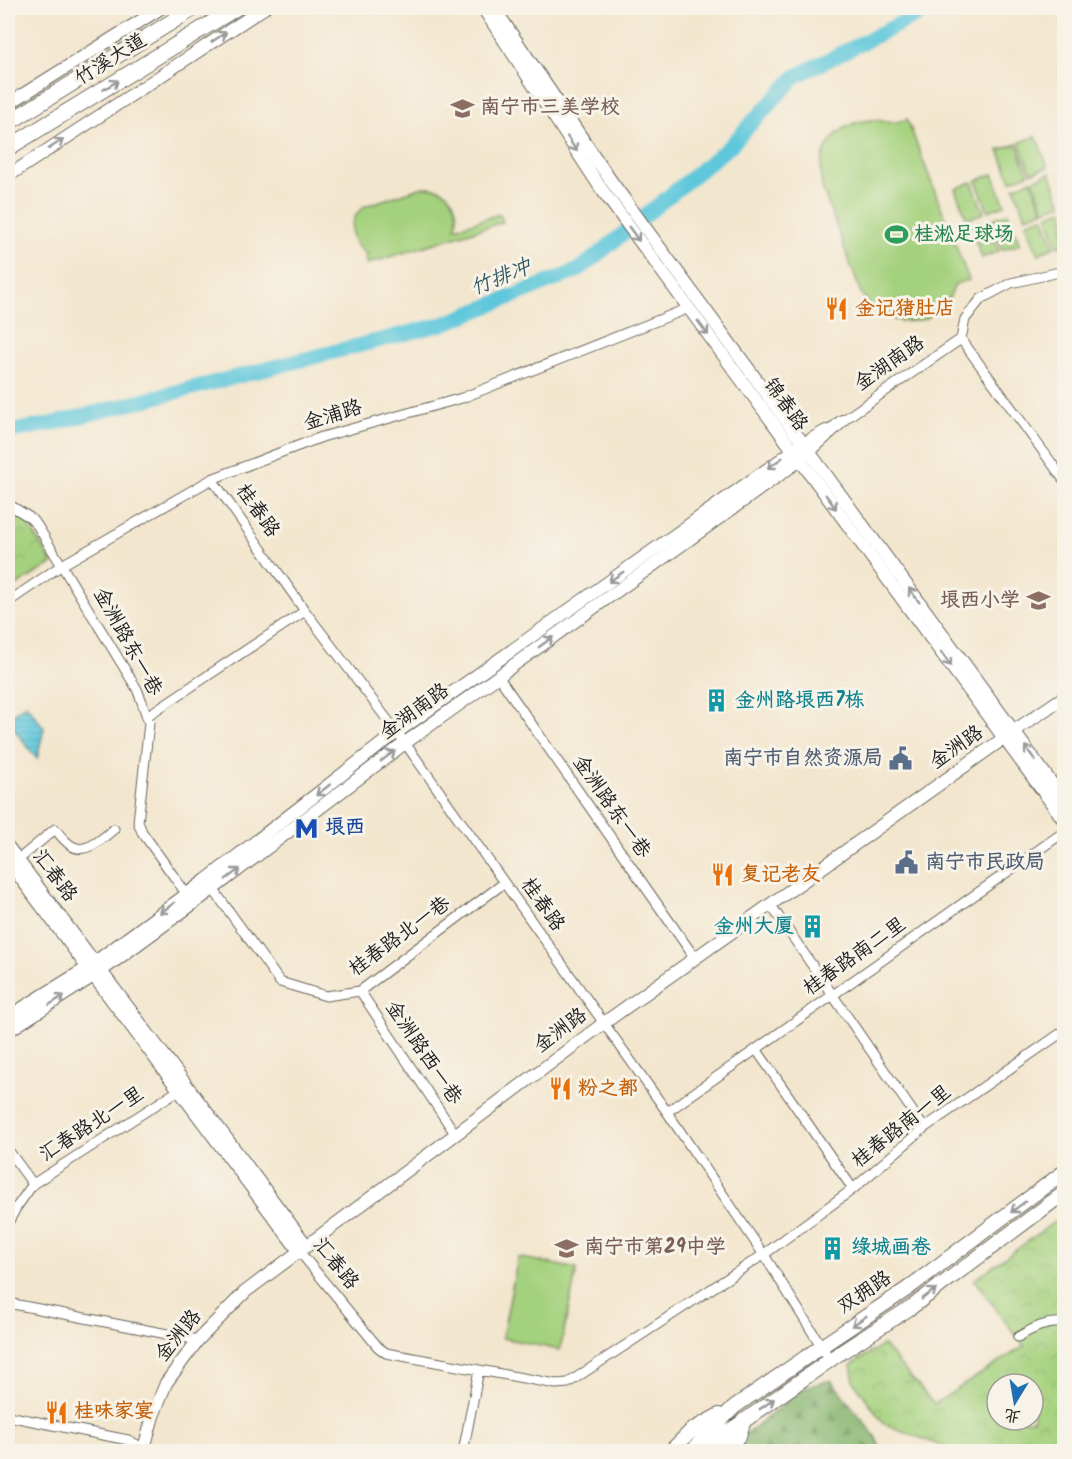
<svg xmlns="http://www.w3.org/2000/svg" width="1072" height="1459" font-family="Kalam,'LXGW WenKai TC',sans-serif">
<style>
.forest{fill:url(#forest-firs);stroke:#506844;stroke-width:1.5}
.park{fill:url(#park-crowns);stroke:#60764c;stroke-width:1.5;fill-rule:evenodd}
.pitch{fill:#a4d17d;stroke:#60764c;stroke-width:1.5}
.water{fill:url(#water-rules);stroke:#3e727c;stroke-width:1.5}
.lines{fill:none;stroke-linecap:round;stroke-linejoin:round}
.river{stroke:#5fc7db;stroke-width:15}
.minor-casing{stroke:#67635a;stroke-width:11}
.secondary-casing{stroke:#67635a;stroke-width:14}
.primary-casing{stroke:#67635a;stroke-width:16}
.trunk-casing{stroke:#67635a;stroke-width:17}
.minor{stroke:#fff;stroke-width:9}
.secondary{stroke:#fff;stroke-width:12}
.primary{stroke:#fff;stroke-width:14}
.trunk{stroke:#fff;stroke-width:15}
.oneway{stroke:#999}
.labels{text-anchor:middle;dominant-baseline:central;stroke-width:6;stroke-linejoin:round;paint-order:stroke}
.street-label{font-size:20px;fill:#1c1c1c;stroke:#f7f3e8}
.education-label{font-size:20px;font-weight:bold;fill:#785e54;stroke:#f7f3e8;text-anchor:start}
.leisure-label{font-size:20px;font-weight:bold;fill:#27864d;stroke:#f7f3e8;text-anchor:start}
.food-label{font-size:20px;font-weight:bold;fill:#c56008;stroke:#f7f3e8;text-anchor:start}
.culture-label{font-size:20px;font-weight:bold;fill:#0d838f;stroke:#f7f3e8;text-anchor:start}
.service-label{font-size:20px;font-weight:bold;fill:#4e5e75;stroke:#f7f3e8;text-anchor:end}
.transit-label{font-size:20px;font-weight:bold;fill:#164399;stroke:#f7f3e8;text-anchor:start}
.water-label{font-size:21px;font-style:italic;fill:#33585f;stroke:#f7f3e8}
</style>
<defs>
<pattern id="forest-firs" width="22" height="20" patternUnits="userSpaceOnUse" patternTransform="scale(1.5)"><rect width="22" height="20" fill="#83b36c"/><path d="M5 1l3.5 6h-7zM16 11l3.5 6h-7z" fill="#6a9158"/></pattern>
<pattern id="park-crowns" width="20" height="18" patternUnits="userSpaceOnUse" patternTransform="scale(1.5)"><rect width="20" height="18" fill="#a4d17d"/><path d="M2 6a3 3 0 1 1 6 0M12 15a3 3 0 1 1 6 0" fill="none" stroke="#8db36b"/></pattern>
<pattern id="water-rules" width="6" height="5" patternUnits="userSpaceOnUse" patternTransform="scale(1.5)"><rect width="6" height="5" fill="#5fc7db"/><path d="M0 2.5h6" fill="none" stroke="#52aabb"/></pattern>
</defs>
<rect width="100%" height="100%" fill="#f7f3e8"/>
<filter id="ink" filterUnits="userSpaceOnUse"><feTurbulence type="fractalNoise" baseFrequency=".0167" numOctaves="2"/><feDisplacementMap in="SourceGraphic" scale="12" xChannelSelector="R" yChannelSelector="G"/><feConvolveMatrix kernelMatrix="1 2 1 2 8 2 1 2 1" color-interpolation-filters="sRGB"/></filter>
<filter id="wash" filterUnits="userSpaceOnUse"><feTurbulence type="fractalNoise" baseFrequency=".008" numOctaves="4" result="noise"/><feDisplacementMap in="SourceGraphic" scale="24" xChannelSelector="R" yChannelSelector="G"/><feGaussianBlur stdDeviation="1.35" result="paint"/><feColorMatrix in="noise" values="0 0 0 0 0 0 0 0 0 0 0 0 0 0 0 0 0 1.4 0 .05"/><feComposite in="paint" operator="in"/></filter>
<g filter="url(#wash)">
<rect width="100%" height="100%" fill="#f3e6ce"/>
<path class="forest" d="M 831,1380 L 875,1436 L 882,1451 L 729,1452 L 733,1444 L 806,1387 Z"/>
<path class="park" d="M 8,510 L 27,523 L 53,563 L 8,591 Z
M 1064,1215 L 1064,1451 L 948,1451 L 939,1445 L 884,1424 L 854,1382 L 851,1365 L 883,1345 L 934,1404 L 1024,1346 L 974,1280 ZM 997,1384 L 1033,1384 L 1033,1420 L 997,1420 Z"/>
<path class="pitch" d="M 907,119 L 969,280 L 955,284 C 952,292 950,299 944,305 C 918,333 880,323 861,293 L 823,190 C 814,155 833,123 871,120 C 887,119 890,126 907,119 Z
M 1036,136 L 1048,167 L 1031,173 L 1019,143 Z
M 1017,144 L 1028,174 L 1011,181 L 999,150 Z
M 1050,173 L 1062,204 L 1044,210 L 1033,180 Z
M 993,174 L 1005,205 L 988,211 L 976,181 Z
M 1031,180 L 1043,211 L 1026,217 L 1014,187 Z
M 972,182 L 984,213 L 967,219 L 955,189 Z
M 423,187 C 429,187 436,187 442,190 C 455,197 460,215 455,228 L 500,214 L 503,222 L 367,264 L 365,257 L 368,255 C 348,243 346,220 365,206 Z
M 1064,209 L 1064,244 L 1058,246 L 1047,216 Z
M 1008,213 L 1020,244 L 1002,250 L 991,220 Z
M 1043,217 L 1055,247 L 1038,254 L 1026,223 Z
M 987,221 L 999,251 L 982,258 L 970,227 Z
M 518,1257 L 577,1269 L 560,1350 L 502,1338 Z"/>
<path class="water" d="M 26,704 L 44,728 L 37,759 L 8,721 L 8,718 Z"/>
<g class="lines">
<path class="river" d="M 8,432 L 51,424 L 443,324 L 579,270 L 730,146 L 796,76 L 931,8"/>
</g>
</g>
<g filter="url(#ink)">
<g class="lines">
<defs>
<path id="minor" d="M 1064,271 L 1011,283 L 981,299 L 965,319 L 961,339 L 1064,480
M 842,421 L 961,339
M 212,479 L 305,611 L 405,743 L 667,1112 L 766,1258 L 830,1360
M 8,504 L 29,517 L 37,525 L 137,689 L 142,702 L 149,723 L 138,822 L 142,832 L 190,899
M 8,602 L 62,565 L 212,479 L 287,450 L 322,437 L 462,398 L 689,308
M 498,676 L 695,958
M 147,716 L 305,611
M 18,860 L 55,829 C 60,835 66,843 72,846 C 86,855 104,837 114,829
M 213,889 L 280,982 L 326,996 L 360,991 L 504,883
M 770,904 L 924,1128
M 360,991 L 456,1135
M 756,1049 L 853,1189
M 667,1112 L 1064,832
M 8,1150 L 33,1184
M 8,1223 L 16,1208 L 33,1184 L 179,1090
M 299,1251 L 378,1347 L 386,1353 L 556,1384 L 568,1383 L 763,1255 L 853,1189 L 924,1128 L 1064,1031
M 8,1303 L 198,1340
M 1018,1337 C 1033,1328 1047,1321 1064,1323
M 8,1416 L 128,1440 L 150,1452
M 463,1452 L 479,1370"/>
<path id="secondary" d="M 483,8 L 600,187 L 1064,820
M 494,8 L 611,181 L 1064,800
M 8,104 L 161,8
M 8,176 L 264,8
M 8,847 L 307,1246
M 8,861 L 299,1251
M 8,1017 L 87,968 L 206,880 L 397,732 L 803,444 L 826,431
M 8,1031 L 101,971 L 213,889 L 405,743 L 800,460 L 842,421
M 143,1452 L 153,1416 L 166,1383 L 198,1340 L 245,1292 L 604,1023 L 1014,731 L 1064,697"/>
<path id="primary" d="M 670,1452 L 692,1430 L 719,1415
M 692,1452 L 703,1438 L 734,1407 L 822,1346 L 907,1289 L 1064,1172
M 704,1452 L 710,1445 L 837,1355 L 913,1306 L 1064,1193
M 721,1452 L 739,1436 L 744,1420"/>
<path id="trunk" d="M 8,123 L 194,8
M 8,148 L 236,8"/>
</defs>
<use href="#minor" class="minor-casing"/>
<use href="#secondary" class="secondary-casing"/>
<use href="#primary" class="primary-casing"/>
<use href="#trunk" class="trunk-casing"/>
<use href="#minor" class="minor"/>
<use href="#secondary" class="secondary"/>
<use href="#primary" class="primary"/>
<use href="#trunk" class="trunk"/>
</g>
<defs><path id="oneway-shaft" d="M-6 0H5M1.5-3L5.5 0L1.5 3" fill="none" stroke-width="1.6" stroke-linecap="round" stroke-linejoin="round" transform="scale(1.5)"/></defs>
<g class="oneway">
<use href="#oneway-shaft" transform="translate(219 37) rotate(-33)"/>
<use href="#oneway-shaft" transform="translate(111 85) rotate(-32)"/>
<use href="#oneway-shaft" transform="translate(56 144) rotate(-33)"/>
<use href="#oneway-shaft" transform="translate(572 144) rotate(57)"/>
<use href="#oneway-shaft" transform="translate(634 234) rotate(54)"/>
<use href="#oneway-shaft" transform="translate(703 328) rotate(54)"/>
<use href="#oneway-shaft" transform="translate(775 463) rotate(145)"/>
<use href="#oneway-shaft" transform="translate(831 502) rotate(54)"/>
<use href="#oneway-shaft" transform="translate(616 577) rotate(145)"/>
<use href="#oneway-shaft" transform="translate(914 595) rotate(-126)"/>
<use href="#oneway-shaft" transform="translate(546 642) rotate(-36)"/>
<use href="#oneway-shaft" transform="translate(946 659) rotate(54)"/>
<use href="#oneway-shaft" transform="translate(1030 753) rotate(-126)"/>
<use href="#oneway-shaft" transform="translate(388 756) rotate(-37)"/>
<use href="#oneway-shaft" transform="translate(323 790) rotate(142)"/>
<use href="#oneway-shaft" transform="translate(233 874) rotate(-37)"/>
<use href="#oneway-shaft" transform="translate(167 908) rotate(144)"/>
<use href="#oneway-shaft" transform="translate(57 1000) rotate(-32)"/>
<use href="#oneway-shaft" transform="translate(1018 1207) rotate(143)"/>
<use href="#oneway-shaft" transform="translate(929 1294) rotate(-36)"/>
<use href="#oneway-shaft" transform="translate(859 1321) rotate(146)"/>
<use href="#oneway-shaft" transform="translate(767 1404) rotate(-35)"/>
</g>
</g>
<defs>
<symbol id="school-bare" viewBox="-9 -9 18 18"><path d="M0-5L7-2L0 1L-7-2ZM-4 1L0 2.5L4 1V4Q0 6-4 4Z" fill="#8d6e63" stroke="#f7f3e8" stroke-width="2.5" paint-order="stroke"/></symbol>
<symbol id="stadium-bare" viewBox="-9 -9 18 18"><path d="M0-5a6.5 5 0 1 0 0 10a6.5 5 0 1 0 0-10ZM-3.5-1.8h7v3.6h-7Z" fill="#2e9e5b" stroke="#f7f3e8" stroke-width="2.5" paint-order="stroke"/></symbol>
<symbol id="restaurant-bare" viewBox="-9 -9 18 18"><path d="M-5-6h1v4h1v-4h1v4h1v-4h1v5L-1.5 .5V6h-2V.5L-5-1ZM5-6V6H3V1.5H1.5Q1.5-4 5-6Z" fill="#e8710a" stroke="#f7f3e8" stroke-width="2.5" paint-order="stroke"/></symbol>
<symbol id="building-bare" viewBox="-9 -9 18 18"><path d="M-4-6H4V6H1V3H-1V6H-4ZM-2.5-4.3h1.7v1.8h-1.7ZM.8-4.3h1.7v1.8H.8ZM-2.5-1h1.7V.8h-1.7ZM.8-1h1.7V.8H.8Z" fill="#0f9aa8" stroke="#f7f3e8" stroke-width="2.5" paint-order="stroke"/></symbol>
<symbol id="civic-bare" viewBox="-9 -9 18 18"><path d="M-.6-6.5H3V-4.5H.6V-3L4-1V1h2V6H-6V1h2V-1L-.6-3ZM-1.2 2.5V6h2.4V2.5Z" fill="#5c6f8a" stroke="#f7f3e8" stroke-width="2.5" paint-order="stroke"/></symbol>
<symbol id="metro-bare" viewBox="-9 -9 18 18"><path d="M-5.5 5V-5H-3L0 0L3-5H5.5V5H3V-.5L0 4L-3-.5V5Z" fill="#1a4fb4" stroke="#f7f3e8" stroke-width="2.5" paint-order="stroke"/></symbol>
</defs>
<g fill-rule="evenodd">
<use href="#school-bare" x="446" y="92" width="33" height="33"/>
<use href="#stadium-bare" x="880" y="218" width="33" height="33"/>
<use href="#restaurant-bare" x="820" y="292" width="33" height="33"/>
<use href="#school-bare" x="1022" y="584" width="33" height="33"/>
<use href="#building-bare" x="700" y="684" width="33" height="33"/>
<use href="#civic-bare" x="884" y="742" width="33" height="33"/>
<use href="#metro-bare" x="290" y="812" width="33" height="33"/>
<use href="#civic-bare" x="890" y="846" width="33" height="33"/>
<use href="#restaurant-bare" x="706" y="858" width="33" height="33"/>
<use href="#building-bare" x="796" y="910" width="33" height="33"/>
<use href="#restaurant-bare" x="544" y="1072" width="33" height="33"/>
<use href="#school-bare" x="550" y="1232" width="33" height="33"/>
<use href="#building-bare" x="816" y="1232" width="33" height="33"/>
<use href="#restaurant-bare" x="40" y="1396" width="33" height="33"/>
</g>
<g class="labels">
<g class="street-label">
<text transform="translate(111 60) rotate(-32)">竹溪大道</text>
<text transform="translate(890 364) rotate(-35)">金湖南路</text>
<text transform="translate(785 405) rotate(54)">锦春路</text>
<text transform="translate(333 416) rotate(-17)">金浦路</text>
<text transform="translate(257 511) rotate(55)">桂春路</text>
<text transform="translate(127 642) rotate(61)">金洲路东一巷</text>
<text transform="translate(415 712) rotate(-36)">金湖南路</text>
<text transform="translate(957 748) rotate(-35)">金洲路</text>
<text transform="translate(611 807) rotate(55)">金洲路东一巷</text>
<text transform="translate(54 876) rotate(53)">汇春路</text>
<text transform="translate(542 905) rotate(55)">桂春路</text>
<text transform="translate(400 937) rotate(-36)">桂春路北一巷</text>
<text transform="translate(855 957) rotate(-35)">桂春路南二里</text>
<text transform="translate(561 1031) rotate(-37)">金洲路</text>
<text transform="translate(423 1053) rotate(56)">金洲路西一巷</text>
<text transform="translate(92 1125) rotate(-33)">汇春路北一里</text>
<text transform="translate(902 1127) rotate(-38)">桂春路南一里</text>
<text transform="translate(335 1264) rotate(51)">汇春路</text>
<text transform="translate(865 1293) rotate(-34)">双拥路</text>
<text transform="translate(179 1336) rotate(-51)">金洲路</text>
</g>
<g class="education-label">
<text x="480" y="108">南宁市三美学校</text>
<text x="1020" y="601" text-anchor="end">埌西小学</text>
<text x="584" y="1248">南宁市第29中学</text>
</g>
<g class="leisure-label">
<text x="914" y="235">桂淞足球场</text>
</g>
<g class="food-label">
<text x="855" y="309">金记猪肚店</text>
<text x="741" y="875">复记老友</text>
<text x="578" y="1089">粉之都</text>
<text x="74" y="1412">桂味家宴</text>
</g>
<g class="culture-label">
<text x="735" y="701">金州路埌西7栋</text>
<text x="794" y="927" text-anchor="end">金州大厦</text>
<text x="851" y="1248">绿城画卷</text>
</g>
<g class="service-label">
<text x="883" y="759">南宁市自然资源局</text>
<text x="925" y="863" text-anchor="start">南宁市民政局</text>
</g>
<g class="transit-label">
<text x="325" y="828">埌西</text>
</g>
<g class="water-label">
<text transform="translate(501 278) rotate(-22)">竹排冲</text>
</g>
</g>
<rect width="1072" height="1459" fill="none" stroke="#f7f3e8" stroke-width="30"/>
<g transform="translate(1015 1402) rotate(191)"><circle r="28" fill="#f7f3e8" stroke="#9f9d96" stroke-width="1.5"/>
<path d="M0-4.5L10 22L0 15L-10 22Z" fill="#1f6fb2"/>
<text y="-9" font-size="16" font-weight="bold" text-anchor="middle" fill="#1c1c1c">北</text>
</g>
</svg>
